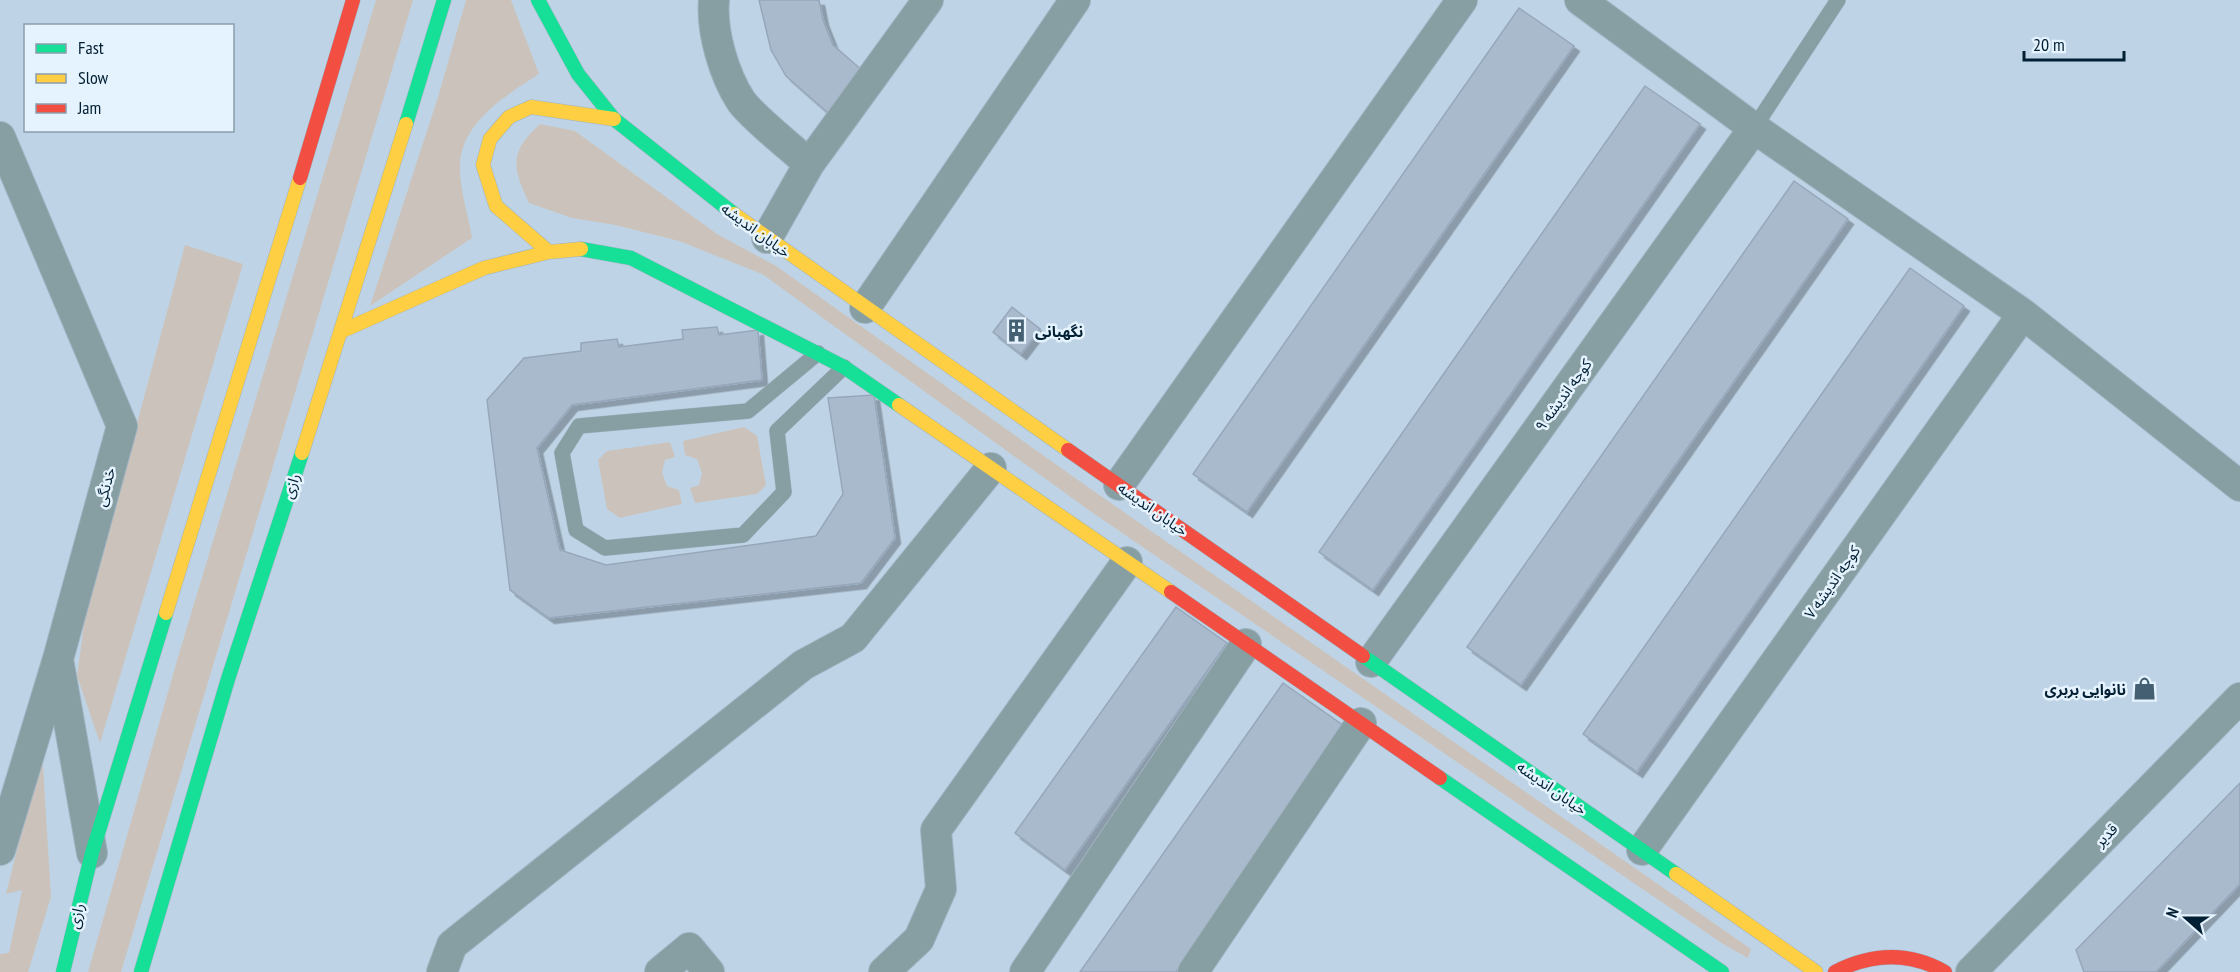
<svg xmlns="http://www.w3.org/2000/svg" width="2240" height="972" font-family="'PT Sans Narrow','Noto Sans Arabic',sans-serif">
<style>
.green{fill:#cbc3bb}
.building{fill:#aabacd;stroke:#97a7bb;stroke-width:1.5;filter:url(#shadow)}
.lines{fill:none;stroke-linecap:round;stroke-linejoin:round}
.lane-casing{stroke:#9fb3c2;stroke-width:16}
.street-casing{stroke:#9fb3c2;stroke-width:32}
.fast-casing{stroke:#9fb3c2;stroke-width:15}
.slow-casing{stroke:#9fb3c2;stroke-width:15}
.jam-casing{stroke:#9fb3c2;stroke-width:15}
.lane{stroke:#879ea2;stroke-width:15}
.street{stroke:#879ea2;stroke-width:30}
.fast{stroke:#16e098;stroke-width:14}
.slow{stroke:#ffcf43;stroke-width:14}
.jam{stroke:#f24e42;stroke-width:14}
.labels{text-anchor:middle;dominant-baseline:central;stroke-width:5;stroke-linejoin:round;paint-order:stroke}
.street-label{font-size:15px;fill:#021f33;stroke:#e5f3fe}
.poi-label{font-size:15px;font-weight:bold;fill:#021f33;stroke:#e5f3fe;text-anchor:start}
</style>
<defs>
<filter id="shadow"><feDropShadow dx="5.5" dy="5.5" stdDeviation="0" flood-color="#0004"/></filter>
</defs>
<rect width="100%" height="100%" fill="#bed4e6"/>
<path class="green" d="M 376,0 L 413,0 L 121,972 L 88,972 L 178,657 Z
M 466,0 L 511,0 L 539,74 C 511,92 472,116 462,151 C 455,177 468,212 472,238 L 370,306 L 438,97 Z
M 540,124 L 575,131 L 717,234 L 776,266 L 1085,485 L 1751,949 L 1748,958 L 1723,944 L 1090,511 L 762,274 L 679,241 L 615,225 L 572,218 L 529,203 C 512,167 509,152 540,124 Z
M 185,245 L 243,264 L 100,743 L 77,676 L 85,616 Z
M 744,427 L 757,436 L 766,485 L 757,494 L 695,503 L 690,488 L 699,485 L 702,473 L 697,459 L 685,455 L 683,441 Z
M 670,442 L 675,457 L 665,460 L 662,472 L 667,486 L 679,490 L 682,504 L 620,518 L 607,509 L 598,460 L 607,451 Z
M 42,749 L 51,897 L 28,972 L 0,972 L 0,954 L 9,953 L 22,890 L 6,894 Z"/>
<path class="building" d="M 759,0 L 819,0 L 823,20 L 833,45 L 863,71 L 828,113 L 786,76 L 771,50 Z
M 1519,8 L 1574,46 L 1247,512 L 1193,474 Z
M 1645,86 L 1700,124 L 1373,590 L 1319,552 Z
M 1794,181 L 1848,219 L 1521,685 L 1467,647 Z
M 1910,268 L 1964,306 L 1637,772 L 1583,734 Z
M 1012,307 L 1040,329 L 1021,354 L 993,332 Z
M 717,327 L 719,335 L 758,330 L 762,380 L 572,405 L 537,448 L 560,550 L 606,565 L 816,536 L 843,494 L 828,398 L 874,395 L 895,538 L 861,583 L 549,618 L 510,590 L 487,400 L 524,358 L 581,351 L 581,343 L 617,339 L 619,347 L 683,339 L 682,330 Z
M 1176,607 L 1227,643 L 1065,870 L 1015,833 Z
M 1283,683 L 1347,728 L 1176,972 L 1080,972 Z
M 2240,783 L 2240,884 L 2156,972 L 2084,972 L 2076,950 Z"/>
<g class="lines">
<defs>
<path id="lane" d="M 1754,128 L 1838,0
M 818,353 L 748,411 L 579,426 L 562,453 L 576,530 L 605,548 L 743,535 L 784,492 L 777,431 L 844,367"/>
<path id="street" d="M 714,0 C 711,31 724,75 741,101 C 753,118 792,148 809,164
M 1580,0 L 1754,128 L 2023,314 L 2240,486
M 0,137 L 122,426 L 58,659 L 0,850
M 767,238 L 809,164 L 928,0
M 865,308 L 1075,0
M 1119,485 L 1462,0
M 1371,662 L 1754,128
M 59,665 L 92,853
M 1642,850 L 2023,314
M 442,972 L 452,945 L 803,665 L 853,638 L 991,468
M 660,972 L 689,948 L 709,972
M 884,972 L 919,939 L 941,889 L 936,830 L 1127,562
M 1025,972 L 1246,644
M 1193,972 L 1361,723
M 1971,972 L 2240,698"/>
<path id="fast" d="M 538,0 L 578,74 L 614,119 L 734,214
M 406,124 L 444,0
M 581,249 L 631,258 L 844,367 L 899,405
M 1363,656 L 1676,874
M 1440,778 L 1722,972
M 63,972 L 92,853 L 166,613
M 141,972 L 228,679 L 302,453"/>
<path id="slow" d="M 734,214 L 1068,450
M 549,252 L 496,206 L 483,165 L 490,139 L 509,117 L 531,107 L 614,119
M 342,331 L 484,268 L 549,252 L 581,249
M 899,405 L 1171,592
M 302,453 L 406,124
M 166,613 L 300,178
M 1676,874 L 1816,972"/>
<path id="jam" d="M 300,178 L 353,0
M 1068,450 L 1363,656
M 1171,592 L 1440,778
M 1835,972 C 1872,953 1908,951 1945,972"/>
</defs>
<use href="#lane" class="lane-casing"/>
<use href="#street" class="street-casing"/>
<use href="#fast" class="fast-casing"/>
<use href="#slow" class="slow-casing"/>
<use href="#jam" class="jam-casing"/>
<use href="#lane" class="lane"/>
<use href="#street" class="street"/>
<use href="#fast" class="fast"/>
<use href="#slow" class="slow"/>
<use href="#jam" class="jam"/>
</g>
<defs>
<symbol id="building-bare" viewBox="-9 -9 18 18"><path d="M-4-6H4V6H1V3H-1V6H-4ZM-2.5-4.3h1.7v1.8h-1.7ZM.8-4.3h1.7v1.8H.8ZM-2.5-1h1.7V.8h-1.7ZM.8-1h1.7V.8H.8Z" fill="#445e72" stroke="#e5f3fe" stroke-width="2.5" paint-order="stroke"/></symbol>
<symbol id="shop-bare" viewBox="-9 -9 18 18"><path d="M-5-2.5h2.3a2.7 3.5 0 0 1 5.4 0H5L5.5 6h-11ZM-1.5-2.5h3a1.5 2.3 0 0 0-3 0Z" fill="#445e72" stroke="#e5f3fe" stroke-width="2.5" paint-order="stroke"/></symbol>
</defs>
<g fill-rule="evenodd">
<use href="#building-bare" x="1000" y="314" width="33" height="33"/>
<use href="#shop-bare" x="2128" y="672" width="33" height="33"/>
</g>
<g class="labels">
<g class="street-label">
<text transform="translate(756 230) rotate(36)">خیابان اندیشه</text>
<text transform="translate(1563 395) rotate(-54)">کوچه اندیشه ۹</text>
<text transform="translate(291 486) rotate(-72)">رازی</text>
<text transform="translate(105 487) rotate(-75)">خدنگی</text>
<text transform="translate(1153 509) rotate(35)">خیابان اندیشه</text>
<text transform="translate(1832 582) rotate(-55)">کوچه اندیشه ۷</text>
<text transform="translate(1552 788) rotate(35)">خیابان اندیشه</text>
<text transform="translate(2106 835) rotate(-46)">قدیر</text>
<text transform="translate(76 916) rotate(-77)">رازی</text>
</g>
<g class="poi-label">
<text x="1035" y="331">نگهبانی</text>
<text x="2126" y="689" text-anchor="end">نانوایی بربری</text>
</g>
</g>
<rect x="24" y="24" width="210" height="108" fill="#e5f3fe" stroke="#8a9ead" stroke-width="1.5"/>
<rect x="36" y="44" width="30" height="9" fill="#16e098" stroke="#8a9ead" stroke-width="1.5"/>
<text x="78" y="54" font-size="18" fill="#021f33">Fast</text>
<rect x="36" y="74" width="30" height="9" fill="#ffcf43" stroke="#8a9ead" stroke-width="1.5"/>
<text x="78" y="84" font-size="18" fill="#021f33">Slow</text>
<rect x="36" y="104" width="30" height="9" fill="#f24e42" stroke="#8a9ead" stroke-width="1.5"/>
<text x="78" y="114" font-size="18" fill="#021f33">Jam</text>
<g transform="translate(2186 918) rotate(291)" stroke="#e5f3fe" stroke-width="4.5" paint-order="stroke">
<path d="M0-4.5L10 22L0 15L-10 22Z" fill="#021f33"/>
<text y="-9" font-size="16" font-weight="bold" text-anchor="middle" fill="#021f33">N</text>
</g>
<path d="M2024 51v9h100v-9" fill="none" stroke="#021f33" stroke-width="3"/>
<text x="2033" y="51" font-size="18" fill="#021f33" stroke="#e5f3fe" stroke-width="4.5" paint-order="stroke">20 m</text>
</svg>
